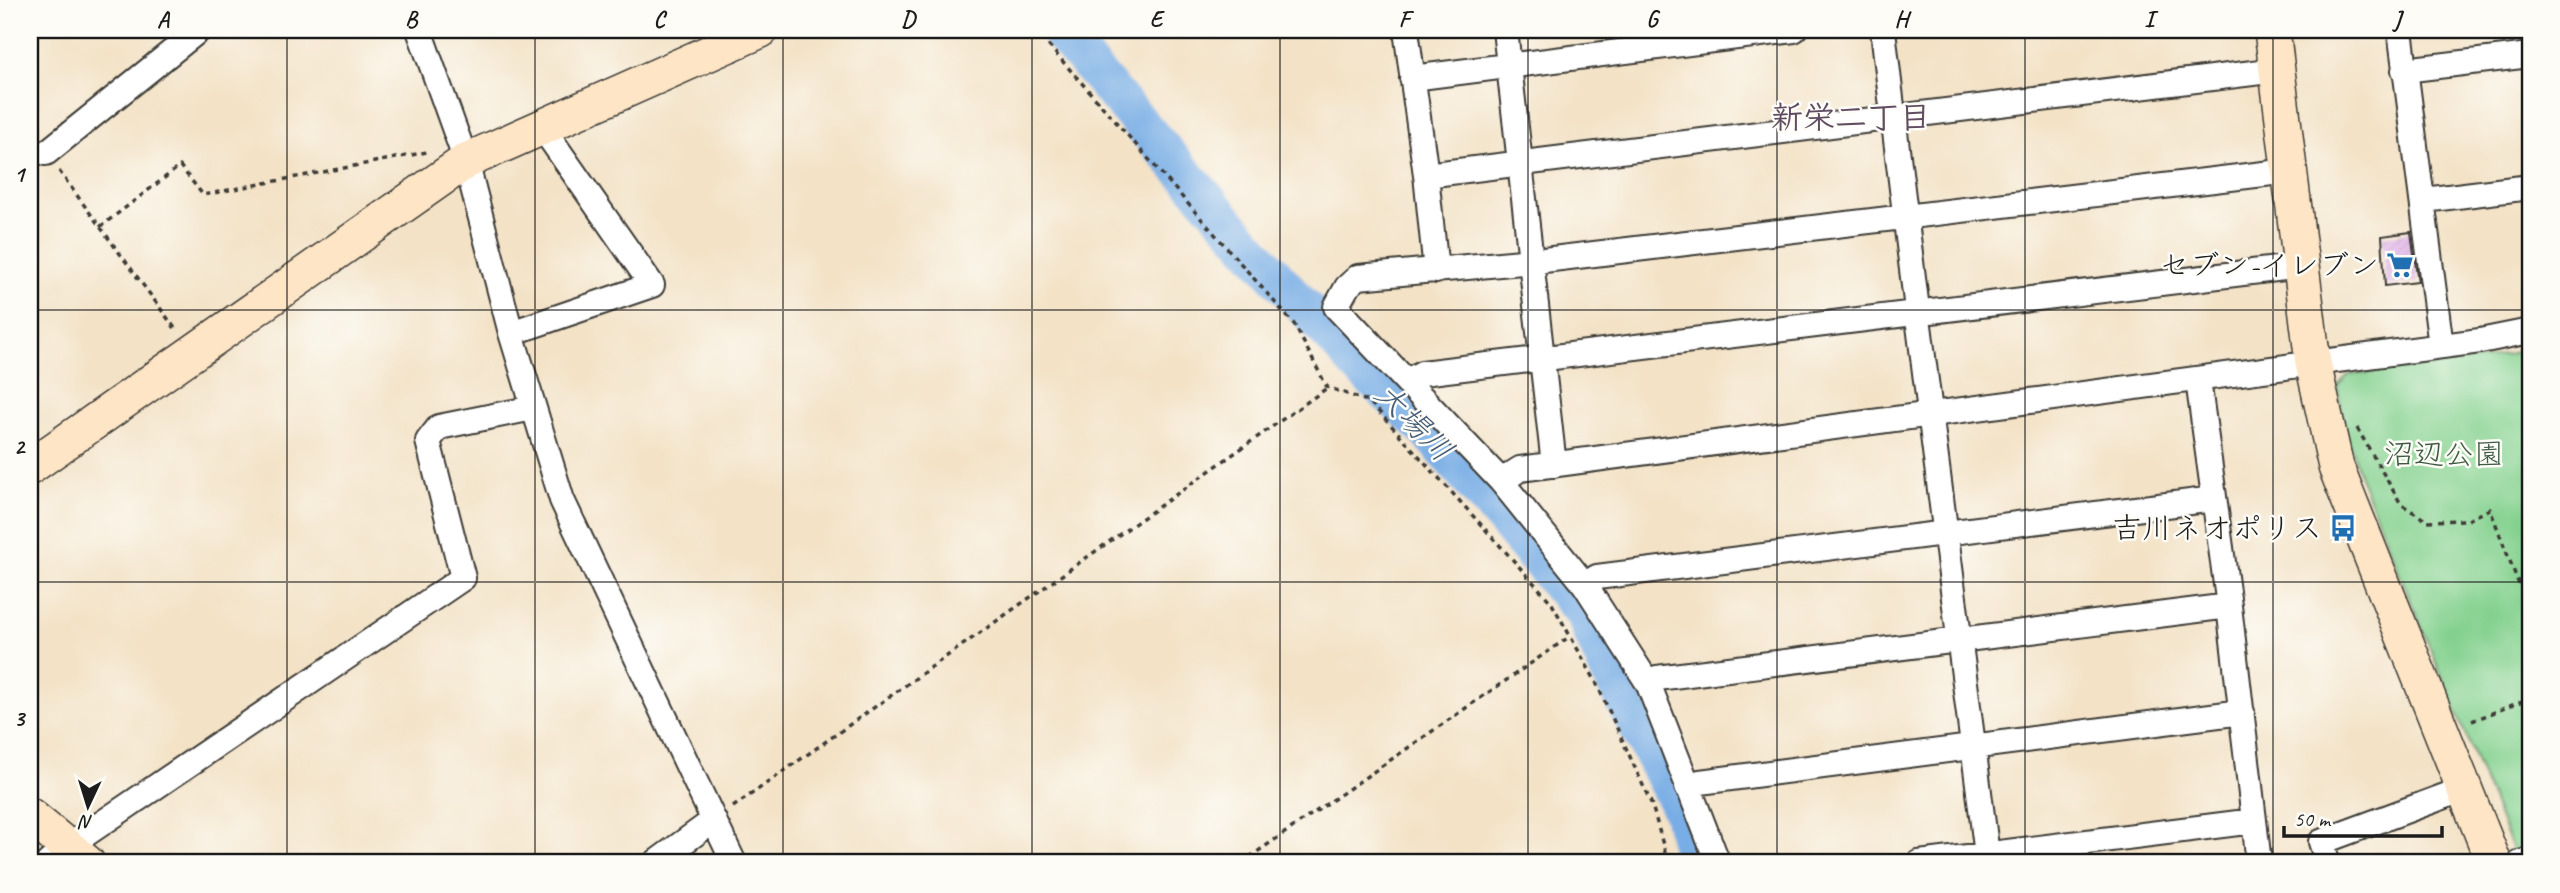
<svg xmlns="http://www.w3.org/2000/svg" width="2560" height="893" font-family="Caveat,'Klee One',sans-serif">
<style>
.green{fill:#84d18f;stroke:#507656;stroke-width:2}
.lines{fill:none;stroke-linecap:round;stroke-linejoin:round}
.river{stroke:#78ade5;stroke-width:38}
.building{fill:url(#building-hatch)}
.street-casing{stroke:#3c3a36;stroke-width:28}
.secondary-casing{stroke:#3c3a36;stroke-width:38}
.path{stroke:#3c3a36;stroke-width:3.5;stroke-dasharray:5 5;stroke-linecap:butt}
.street{stroke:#fff;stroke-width:24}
.secondary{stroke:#fde5c5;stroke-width:35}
.grid{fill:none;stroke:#1c1c1c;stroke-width:2;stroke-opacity:0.55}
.labels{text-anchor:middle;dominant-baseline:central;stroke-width:5;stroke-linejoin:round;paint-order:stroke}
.poi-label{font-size:30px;fill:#1c1c1c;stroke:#fdfcf7;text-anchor:end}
.park-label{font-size:30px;fill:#405b44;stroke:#fdfcf7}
.neighbourhood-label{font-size:32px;font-weight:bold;fill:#604d63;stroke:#fdfcf7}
.water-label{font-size:32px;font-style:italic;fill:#455d76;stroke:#fdfcf7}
.neatline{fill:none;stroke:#1c1c1c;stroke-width:2.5}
.grid-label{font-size:23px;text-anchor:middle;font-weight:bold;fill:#1c1c1c}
</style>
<defs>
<pattern id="building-hatch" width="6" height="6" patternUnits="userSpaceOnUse" patternTransform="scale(1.75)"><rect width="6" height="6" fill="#dda8e6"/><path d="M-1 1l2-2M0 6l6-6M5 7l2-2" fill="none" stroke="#bd90c5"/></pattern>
</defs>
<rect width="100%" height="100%" fill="#fdfcf7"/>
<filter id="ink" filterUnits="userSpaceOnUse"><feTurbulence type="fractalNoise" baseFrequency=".0143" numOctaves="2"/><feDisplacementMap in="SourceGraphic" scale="14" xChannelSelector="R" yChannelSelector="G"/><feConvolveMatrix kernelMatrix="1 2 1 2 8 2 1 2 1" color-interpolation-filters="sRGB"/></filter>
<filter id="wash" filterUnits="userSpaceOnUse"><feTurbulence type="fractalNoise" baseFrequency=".00686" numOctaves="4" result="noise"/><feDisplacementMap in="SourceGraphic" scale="28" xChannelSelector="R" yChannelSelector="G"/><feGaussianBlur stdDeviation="1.57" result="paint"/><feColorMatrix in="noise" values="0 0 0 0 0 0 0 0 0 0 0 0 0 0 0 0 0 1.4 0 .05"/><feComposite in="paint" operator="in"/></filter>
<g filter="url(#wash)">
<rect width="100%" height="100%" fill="#f3e2c6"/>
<path class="green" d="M 2530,349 L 2530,852 L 2514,854 L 2361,479 L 2346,432 L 2337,387 L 2348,375 L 2479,360 Z"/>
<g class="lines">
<path class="river" d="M 1058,30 L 1252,250 L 1363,371 L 1426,429 L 1584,614 L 1608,670 L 1681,810 L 1695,863"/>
</g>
<g id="blocks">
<path class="building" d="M 2411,232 L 2418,282 L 2385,286 L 2382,236 Z"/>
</g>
</g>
<g filter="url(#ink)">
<use href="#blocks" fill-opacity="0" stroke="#3c3a36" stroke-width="2"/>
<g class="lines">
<defs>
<path id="street" d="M 419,30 L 466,161 L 511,333 L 562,500 L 734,863
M 1406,30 L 1426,175 L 1436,271
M 1505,30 L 1554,465
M 1883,30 C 1915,308 1953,585 1988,863
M 2400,30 L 2441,346
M 2404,70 L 2530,55
M 1412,78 L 1794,30
M 46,153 L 199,30
M 1426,175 L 2277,70
M 2424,200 L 2530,187
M 511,333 L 652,285 L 542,127
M 2198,380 L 2229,606 L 2259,863
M 1407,381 L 1422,373 L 2301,266
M 1501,481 L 1520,469 L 2480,341 L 2530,331
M 1585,585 L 1597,577 L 2214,499
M 1648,683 L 1657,678 L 2229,606
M 1687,787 L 1700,782 L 2242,712
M 48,863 L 67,847 L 463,578 L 428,441 L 439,427 L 533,408
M 655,863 L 714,820
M 1718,863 L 1648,683 L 1585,585 L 1501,481 L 1336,307 L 1347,287 L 1358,277 L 1544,260 L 2289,171
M 1919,863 L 2254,821
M 2328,863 L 2321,842 L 2464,789
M 2520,863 L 2530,860"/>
<path id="secondary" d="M 2272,30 L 2313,363 L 2336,467 L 2494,863
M 30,467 L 466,161 L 761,30
M 30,816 L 87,863"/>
</defs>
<use href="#street" class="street-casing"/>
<use href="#secondary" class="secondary-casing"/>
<path class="path" d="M 1035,30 L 1294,324 L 1327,387 L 1370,402 L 1551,602 L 1595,680 L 1652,805 L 1668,863
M 59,171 L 177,331
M 100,227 L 180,166 L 203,195 L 427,152
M 2357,428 L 2401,504 L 2427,521 L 2468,520 L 2490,509 L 2518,582 L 2530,600
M 2472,721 L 2530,698
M 733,807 L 1327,388
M 1241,863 L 1569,637"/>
<use href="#street" class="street"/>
<use href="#secondary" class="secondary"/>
</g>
</g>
<path class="grid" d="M 287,30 L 287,863M 535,30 L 535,863M 783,30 L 783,863M 1032,30 L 1032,863M 1280,30 L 1280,863M 1528,30 L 1528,863M 1777,30 L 1777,863M 2025,30 L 2025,863M 2273,30 L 2273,863M 30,310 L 2530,310M 30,582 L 2530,582"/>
<defs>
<symbol id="supermarket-bare" viewBox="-9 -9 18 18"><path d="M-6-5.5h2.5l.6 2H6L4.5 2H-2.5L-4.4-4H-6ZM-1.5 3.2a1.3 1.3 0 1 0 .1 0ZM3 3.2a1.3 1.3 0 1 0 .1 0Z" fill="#1f6fb2" stroke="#fdfcf7" stroke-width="2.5" paint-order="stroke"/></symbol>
<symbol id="bus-bare" viewBox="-9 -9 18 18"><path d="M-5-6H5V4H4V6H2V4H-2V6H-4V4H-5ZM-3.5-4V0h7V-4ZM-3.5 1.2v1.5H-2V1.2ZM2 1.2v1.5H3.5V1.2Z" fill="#1f6fb2" stroke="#fdfcf7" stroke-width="2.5" paint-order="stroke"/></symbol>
</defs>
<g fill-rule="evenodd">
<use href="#supermarket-bare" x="2381" y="246" width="38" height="38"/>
<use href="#bus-bare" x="2324" y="509" width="38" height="38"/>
</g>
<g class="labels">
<g class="poi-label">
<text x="2379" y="265">セブン-イレブン</text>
<text x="2322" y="528">吉川ネオポリス</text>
</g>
<g class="park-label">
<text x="2444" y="454">沼辺公園</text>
</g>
<g class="neighbourhood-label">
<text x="1851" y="117">新栄二丁目</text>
</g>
<g class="water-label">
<text transform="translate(1414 422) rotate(45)">大場川</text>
</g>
</g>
<rect width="2560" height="893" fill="none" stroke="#fdfcf7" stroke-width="77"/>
<g transform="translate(88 806) rotate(184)" stroke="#fdfcf7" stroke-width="5" paint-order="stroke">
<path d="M0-5L12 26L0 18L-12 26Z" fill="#1c1c1c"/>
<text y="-10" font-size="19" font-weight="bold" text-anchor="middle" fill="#1c1c1c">N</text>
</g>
<path d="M2284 826v10h158v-10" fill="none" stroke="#1c1c1c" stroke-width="3.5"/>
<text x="2294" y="826" font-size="21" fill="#1c1c1c" stroke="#fdfcf7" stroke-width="5" paint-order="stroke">50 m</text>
<rect x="38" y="38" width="2484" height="816" class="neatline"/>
<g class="grid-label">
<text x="163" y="27">A</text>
<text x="411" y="27">B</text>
<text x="659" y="27">C</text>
<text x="908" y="27">D</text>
<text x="1156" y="27">E</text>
<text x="1404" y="27">F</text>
<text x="1652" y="27">G</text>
<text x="1901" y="27">H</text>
<text x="2149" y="27">I</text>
<text x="2397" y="27">J</text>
<text x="19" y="182">1</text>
<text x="19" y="454">2</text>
<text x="19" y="726">3</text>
</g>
</svg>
